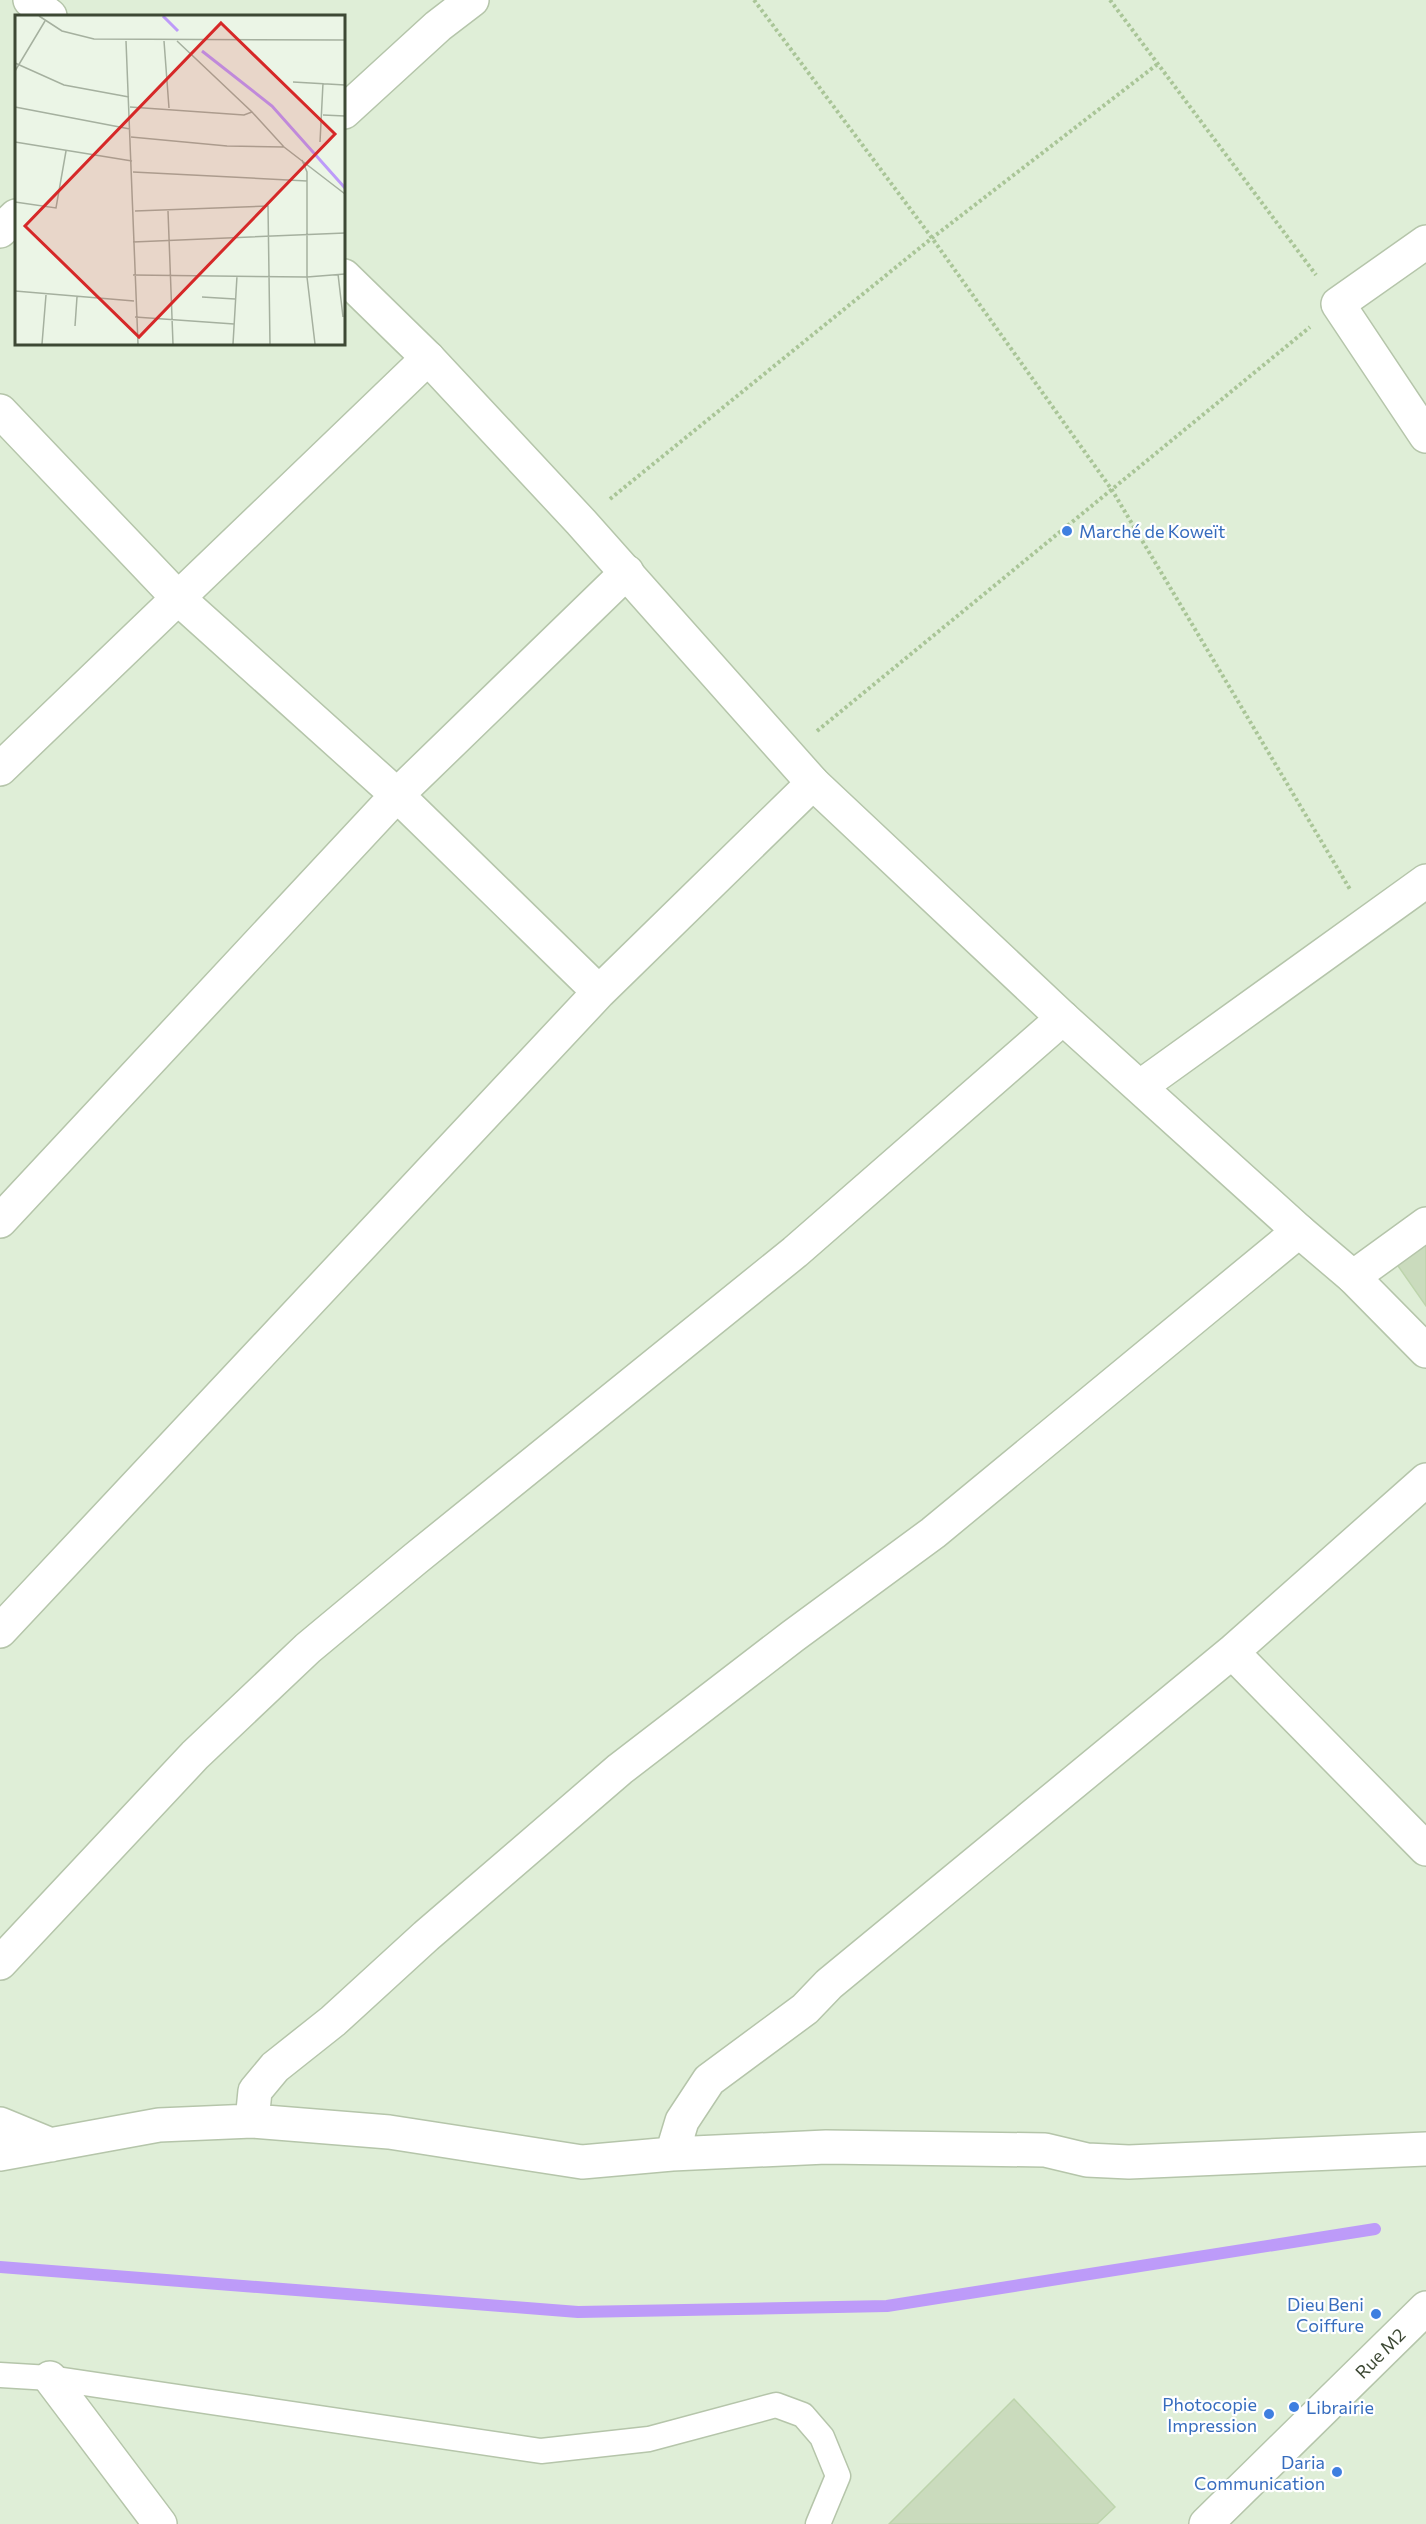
<svg xmlns="http://www.w3.org/2000/svg" width="1426" height="2524" font-family="Commissioner,sans-serif">
<style>
.residential{fill:#dfeed7;fill-rule:evenodd}
.lines{fill:none;stroke-linecap:round;stroke-linejoin:round}
.stream{stroke:#bd9bf9;stroke-width:12}
.building{fill:#cadbbd;stroke:#bdd4ac;stroke-width:1.5}
.service-casing{stroke:#b5c5aa;stroke-width:27}
.minor-casing{stroke:#b5c5aa;stroke-width:36}
.tertiary-casing{stroke:#b5c5aa;stroke-width:36}
.path{stroke:#a9c597;stroke-width:4;stroke-dasharray:3 3;stroke-linecap:butt}
.service{stroke:#fff;stroke-width:24}
.minor{stroke:#fff;stroke-width:33}
.tertiary{stroke:#fff;stroke-width:33}
.shop-dot{fill:#3f7fe0;stroke:#fff;stroke-width:2}
.labels{text-anchor:middle;dominant-baseline:central;stroke-width:4.5;stroke-linejoin:round;paint-order:stroke}
.shop-label{font-size:18px;fill:#366cbe;stroke:#fff;text-anchor:end}
.street-label{font-size:18px;fill:#3d4834;stroke:#fff}
.inset-river{fill:none;stroke:#bd9bf9;stroke-width:3}
.inset-road{fill:none;stroke:#a5b09f;stroke-width:1.5}
.view{fill:#d62828;fill-opacity:0.15;stroke:#d62828;stroke-width:3}
.inset-edge{fill:none;stroke:#3d4834;stroke-width:3}
</style>
<rect width="100%" height="100%" fill="#ebf5e6"/>
<path class="residential" d="M 0,0 L 1426,0 L 1426,2524 L 0,2524 ZM 16,16 L 344,16 L 344,344 L 16,344 Z"/>
<g class="lines">
<path class="stream" d="M 0,2267 L 578,2312 L 887,2306 L 1375,2229"/>
</g>
<path class="building" d="M 1426,1245 L 1426,1306 L 1396,1263 Z
M 1014,2399 L 1115,2507 L 1097,2524 L 889,2524 Z"/>
<g class="lines">
<defs>
<path id="service" d="M 0,2375 L 50,2378 L 541,2451 L 649,2439 L 776,2405 L 803,2415 L 822,2437 L 838,2476 L 818,2524"/>
<path id="minor" d="M 344,112 L 438,26 L 472,0
M 0,231 L 16,216
M 1426,242 L 1338,304 L 1426,436
M 0,411 L 179,599 L 397,795 L 599,992
M 0,769 L 428,358
M 1141,1086 L 1426,881
M 0,1221 L 397,795 L 627,572
M 1353,1277 L 1426,1224
M 1426,1480 L 1232,1652 L 829,1984 L 805,2009 L 709,2080 L 682,2121 L 672,2154 L 826,2147 L 1045,2150 L 1087,2160 L 1129,2162 L 1426,2149
M 0,1631 L 599,992 L 813,783
M 1232,1652 L 1426,1849
M 0,1963 L 195,1755 L 308,1648 L 415,1559 L 795,1252 L 1063,1018
M 252,2121 L 255,2091 L 275,2067 L 333,2021 L 426,1936 L 620,1769 L 793,1636 L 933,1533 L 1299,1231
M 0,2124 L 51,2145
M 0,2154 L 159,2125 L 252,2121 L 389,2132 L 582,2162 L 672,2154
M 50,2378 L 160,2524"/>
<path id="tertiary" d="M 30,0 L 50,16
M 344,276 L 428,358 L 581,522 L 813,783 L 1063,1018 L 1299,1231 L 1353,1277 L 1426,1351
M 1206,2524 L 1426,2308"/>
</defs>
<use href="#service" class="service-casing"/>
<use href="#minor" class="minor-casing"/>
<use href="#tertiary" class="tertiary-casing"/>
<path class="path" d="M 754,0 L 932,238 L 1112,490 L 1351,891
M 1110,0 L 1316,275
M 610,499 L 932,238 L 1159,63
M 817,731 L 1310,327"/>
<use href="#service" class="service"/>
<use href="#minor" class="minor"/>
<use href="#tertiary" class="tertiary"/>
</g>
<g class="shop-dot">
<circle cx="1067" cy="531" r="6"/>
<circle cx="1376" cy="2314" r="6"/>
<circle cx="1294" cy="2407" r="6"/>
<circle cx="1269" cy="2414" r="6"/>
<circle cx="1337" cy="2472" r="6"/>
</g>
<g class="labels">
<g class="shop-label">
<text x="1079" y="531" text-anchor="start">Marché de Koweït</text>
<text x="1364" y="2304">Dieu Beni<tspan x="1364" dy="21">Coiffure</tspan></text>
<text x="1257" y="2404">Photocopie<tspan x="1257" dy="21">Impression</tspan></text>
<text x="1306" y="2407" text-anchor="start">Librairie</text>
<text x="1325" y="2462">Daria<tspan x="1325" dy="21">Communication</tspan></text>
</g>
<g class="street-label">
<text transform="translate(1380 2353) rotate(-45)">Rue M2</text>
</g>
</g>
<g transform="translate(15 15)">
<rect width="330" height="330" fill="#ebf5e6"/>
<path class="inset-river" d="M 148,1 L 163,16M 187,36 L 257,91 L 330,173"/>
<path class="inset-road" d="M 24,1 L 47,16 L 79,24 L 330,25M 111,26 L 123,329M 149,26 L 154,93M 0,48 L 49,70 L 114,82M 0,56 L 30,6M 278,67 L 330,70M 0,92 L 115,114M 115,92 L 229,100 L 237,97 L 162,26M 237,97 L 269,132 L 330,179M 308,100 L 330,101M 116,122 L 212,131 L 269,132M 0,127 L 117,146M 305,127 L 308,68M 287,145 L 292,157 L 292,262 L 300,329M 118,157 L 292,166M 0,187 L 41,193 L 51,136M 120,196 L 253,191 L 255,329M 153,196 L 158,329M 118,227 L 330,218M 323,259 L 328,302M 118,260 L 292,262 L 330,259M 0,276 L 119,286M 187,282 L 220,284M 120,302 L 219,309M 60,311 L 62,282M 27,329 L 31,280M 218,329 L 222,261"/>
<path class="view" d="M 206,8 L 320,119 L 124,322 L 10,211 Z"/>
<rect width="330" height="330" class="inset-edge"/>
</g>
</svg>
